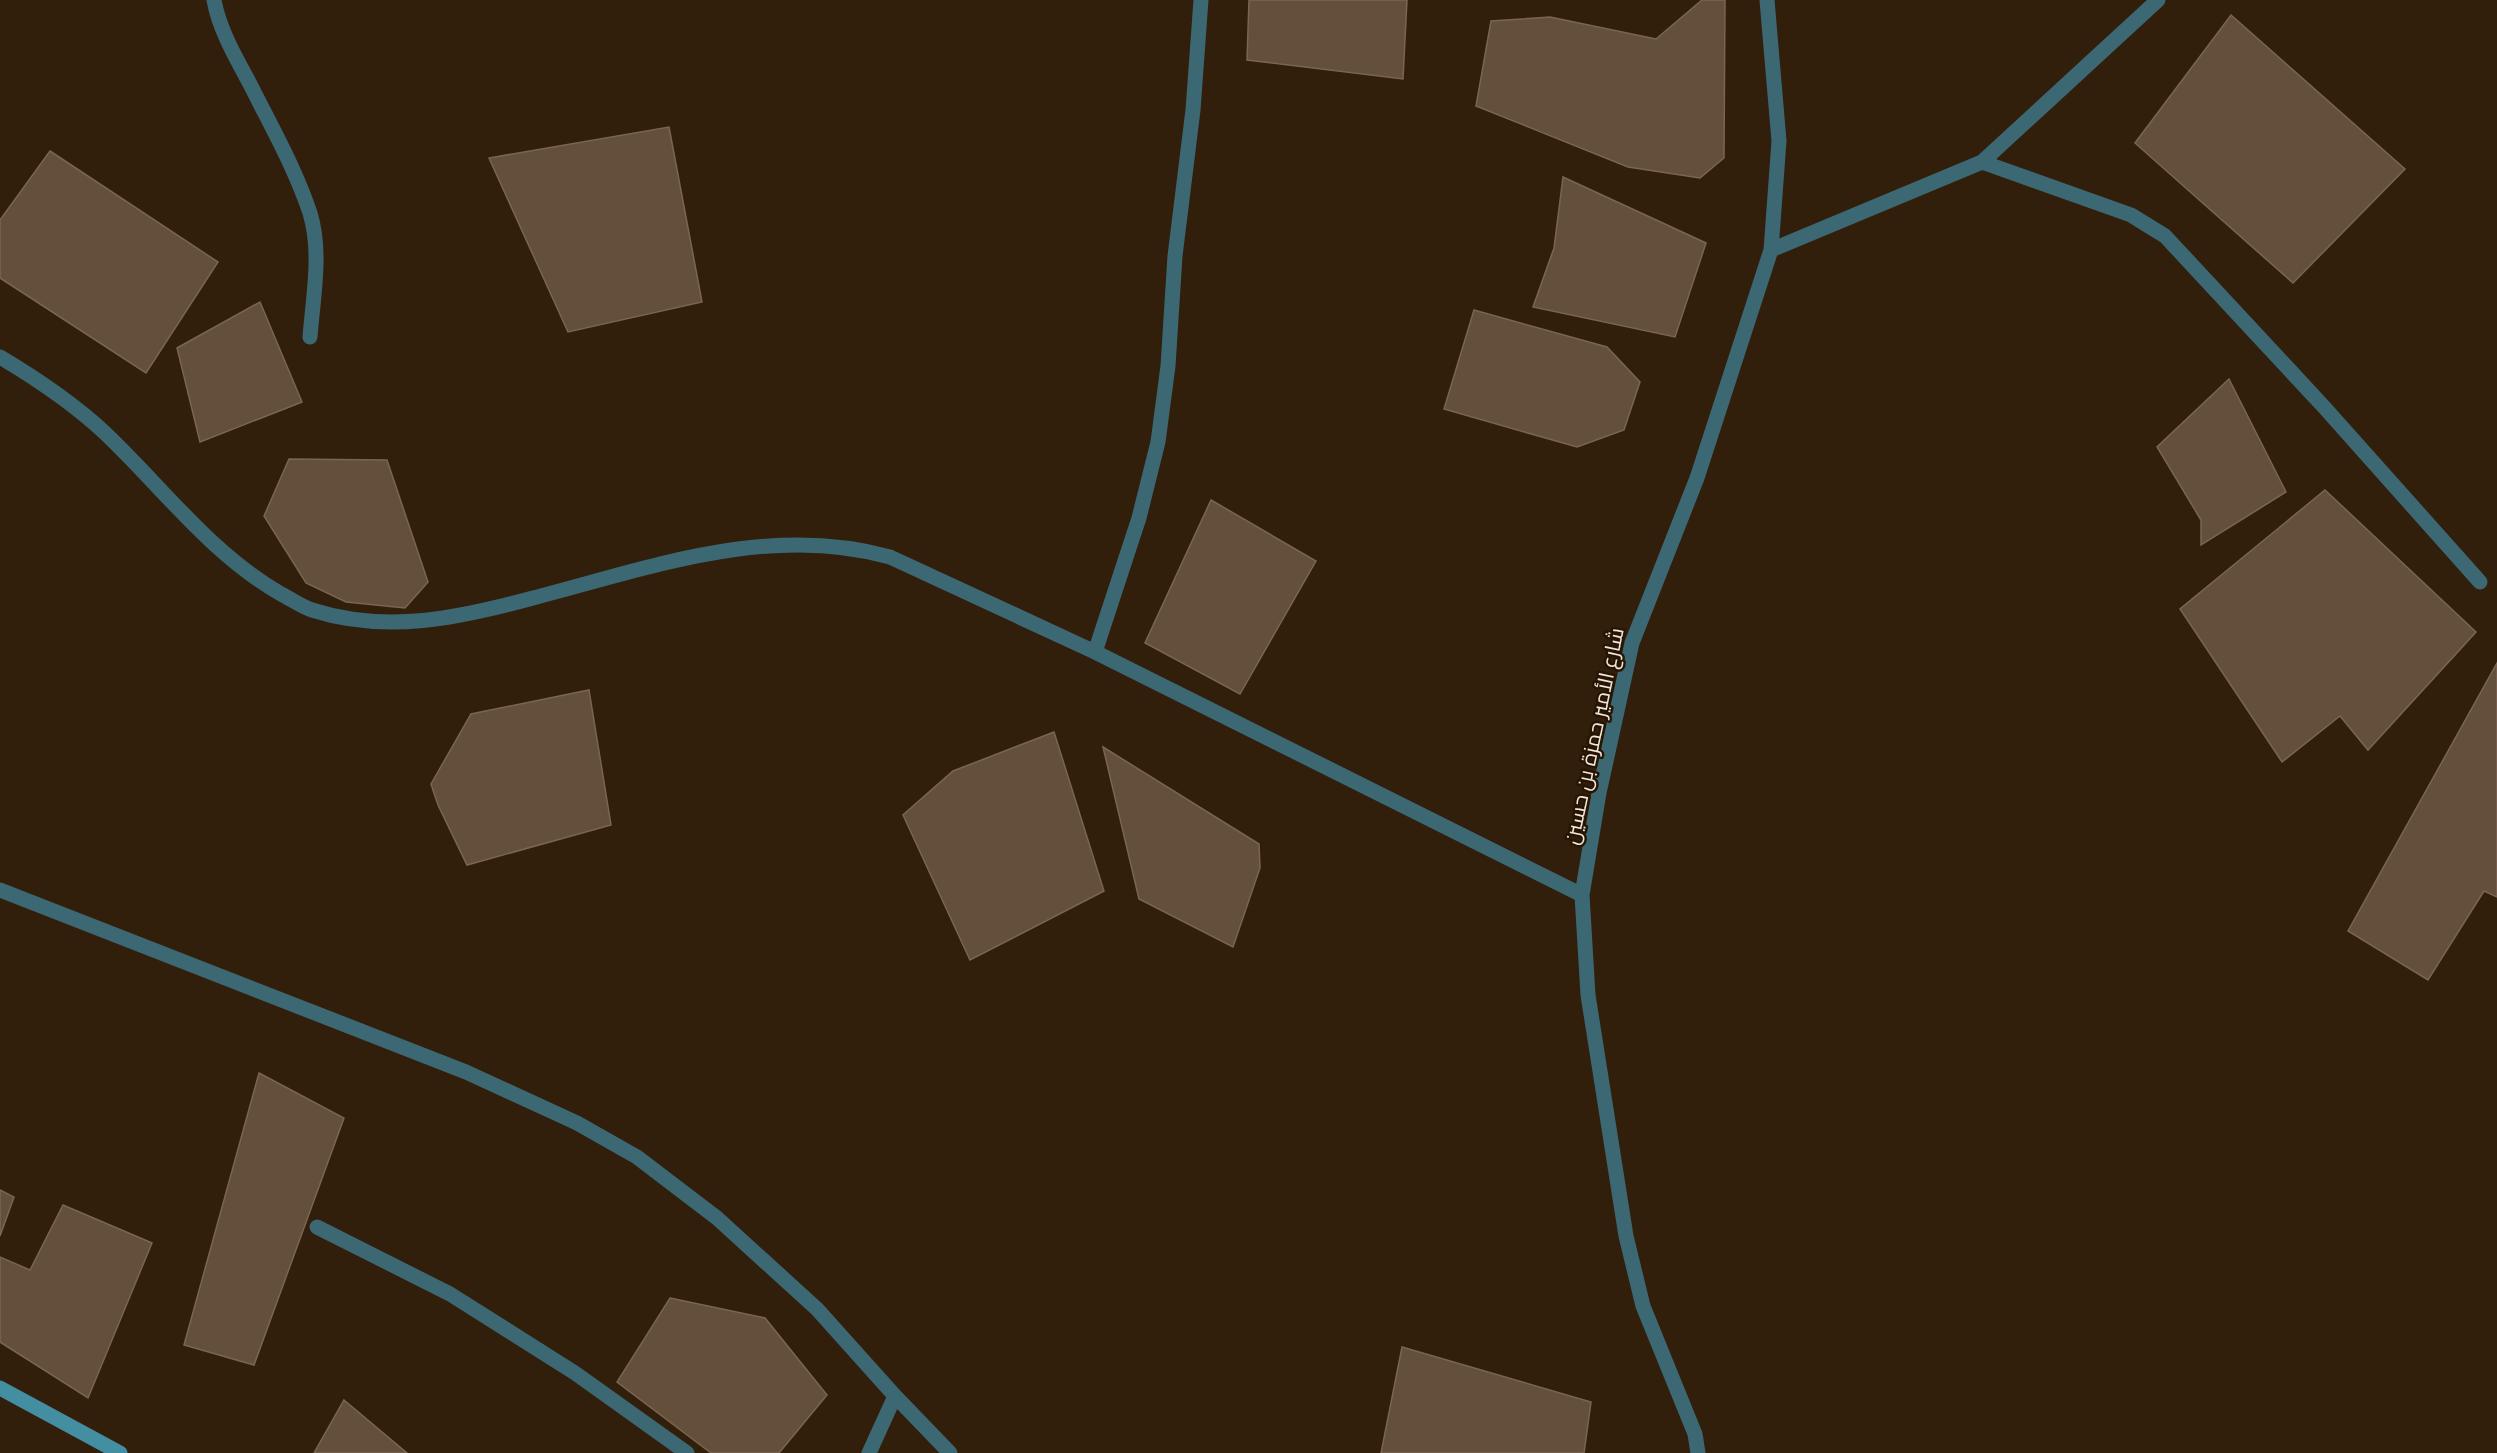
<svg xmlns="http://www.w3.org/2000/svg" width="2497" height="1453" font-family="'IBM Plex Sans',Cairo,sans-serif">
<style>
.building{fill:#644f3b;stroke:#7b6551;stroke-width:1.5}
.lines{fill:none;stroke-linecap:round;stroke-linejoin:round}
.street{stroke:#3c6873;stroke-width:15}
.secondary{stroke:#448ea1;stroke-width:15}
.labels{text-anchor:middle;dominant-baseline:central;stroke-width:5;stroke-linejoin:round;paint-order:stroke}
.street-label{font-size:21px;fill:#f3e6db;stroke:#271504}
</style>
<rect width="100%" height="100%" fill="#311f0c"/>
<path class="building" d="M 1249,0 L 1407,0 L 1403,79 L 1247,60 Z
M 1702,0 L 1725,0 L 1724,158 L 1700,178 L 1628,167 L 1476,106 L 1491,21 L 1550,17 L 1656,39 Z
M 2231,15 L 2405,169 L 2293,283 L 2135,143 Z
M 669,127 L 702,302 L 568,332 L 489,158 Z
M 50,151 L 218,262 L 146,373 L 0,278 L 0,220 Z
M 1563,177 L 1706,243 L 1675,337 L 1533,307 L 1554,248 Z
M 260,302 L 302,402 L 200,442 L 177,348 Z
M 1474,310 L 1607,347 L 1640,382 L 1624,430 L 1577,447 L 1444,409 Z
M 2229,379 L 2286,492 L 2201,545 L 2201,520 L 2157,447 Z
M 289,459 L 387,460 L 428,582 L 405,608 L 346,602 L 306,583 L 264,516 Z
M 2325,490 L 2476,632 L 2368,750 L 2340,716 L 2282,762 L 2180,609 Z
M 1211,500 L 1316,561 L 1240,694 L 1145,643 Z
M 2497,663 L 2497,897 L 2484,891 L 2428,980 L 2348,931 Z
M 589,690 L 611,825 L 467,865 L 438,805 L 431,784 L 471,714 Z
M 1054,732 L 1104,891 L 970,960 L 903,815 L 953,771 Z
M 1103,747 L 1259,844 L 1260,868 L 1233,947 L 1139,899 Z
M 259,1073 L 344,1118 L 254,1365 L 184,1345 Z
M 0,1190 L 14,1197 L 0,1236 Z
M 63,1205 L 152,1243 L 88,1398 L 0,1342 L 0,1257 L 30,1270 Z
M 670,1298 L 765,1318 L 827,1395 L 779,1453 L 711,1453 L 617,1382 Z
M 1402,1347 L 1591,1402 L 1584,1453 L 1381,1453 Z
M 344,1400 L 407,1453 L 314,1453 Z"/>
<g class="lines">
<path class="street" d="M 214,0 C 219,29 236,58 250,84 C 271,126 295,168 310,213 C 322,252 313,297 310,337
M 1982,162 L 2158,0
M 1771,250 L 1982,162 L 2131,215 L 2165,236 L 2324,407 L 2480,582
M 0,357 C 37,379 73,403 105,433 C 163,488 211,554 281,594 C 291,599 302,607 312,610 C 387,634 459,618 533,598 C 649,568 769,523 890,557 L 1095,652 L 1582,895
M 1095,652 L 1139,518 L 1158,442 L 1168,366 L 1175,256 L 1193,110 L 1201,0
M 0,890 L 466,1072 L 577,1123 L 637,1157 L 717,1218 L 817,1309 L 895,1396 L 950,1453
M 317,1227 L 450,1294 L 575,1373 L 687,1453
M 869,1453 L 895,1396
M 1698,1453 L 1695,1434 L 1643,1306 L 1626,1236 L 1588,995 L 1582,895 L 1599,793 L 1632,643 L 1697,478 L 1771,250 L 1779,141 L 1767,0"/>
<path class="secondary" d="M 0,1388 L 120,1453"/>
</g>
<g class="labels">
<g class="street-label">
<text transform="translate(1593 736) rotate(-78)">شارع الأمير حمزة بن حسين</text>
</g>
</g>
</svg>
